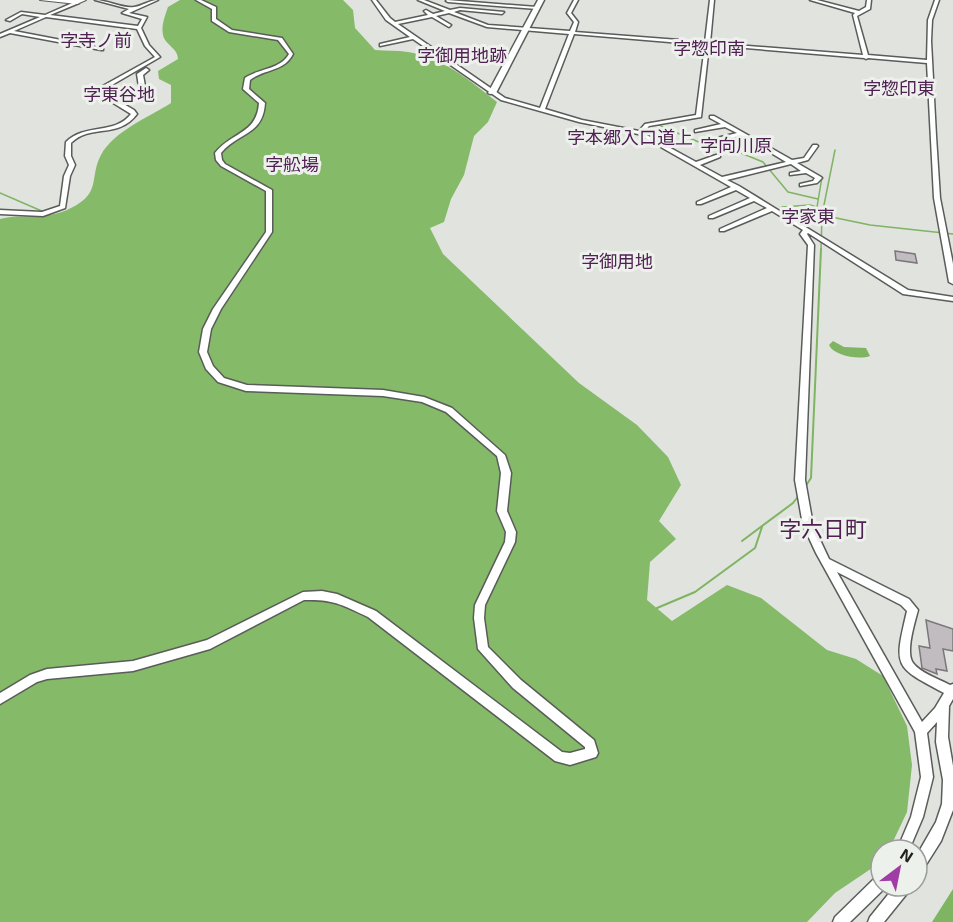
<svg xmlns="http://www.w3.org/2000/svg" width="953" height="922" font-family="'Exo 2','Noto Sans JP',sans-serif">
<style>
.forest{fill:#84ba68}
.water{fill:#7eb462}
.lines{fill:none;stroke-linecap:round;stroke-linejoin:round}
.stream-far1{stroke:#7eb462;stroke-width:1.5}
.stream{stroke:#7eb462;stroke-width:2}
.building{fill:#c0bcc0;stroke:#7b777b;stroke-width:1.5}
.minor-casing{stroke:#595c58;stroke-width:3}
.tertiary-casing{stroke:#595c58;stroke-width:3}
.secondary-casing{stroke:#595c58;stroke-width:2}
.minor{fill:#fff;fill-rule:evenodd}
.tertiary{fill:#fff;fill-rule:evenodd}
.secondary{fill:#fff;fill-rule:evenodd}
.labels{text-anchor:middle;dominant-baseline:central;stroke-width:6;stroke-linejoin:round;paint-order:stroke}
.far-quarter-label{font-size:18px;fill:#502152;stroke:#edf1ec}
.quarter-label{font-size:22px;fill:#502152;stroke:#edf1ec}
</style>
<rect width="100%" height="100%" fill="#e0e3de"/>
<path class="forest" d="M 180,0 L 343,0 L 353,10 L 355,28 L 375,50 C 386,51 397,50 408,52 C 443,57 470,81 497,102 L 488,122 L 474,136 L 464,175 L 451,199 L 444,222 L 430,228 L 443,254 L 579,383 L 637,425 L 668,457 L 681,485 L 659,521 L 676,539 L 650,562 L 647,600 L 672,621 L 727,585 L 761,598 L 827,650 L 856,659 L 883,676 L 907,726 L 912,765 L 907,812 L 889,850 L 881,850 L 881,862 L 835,893 L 807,922 L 0,922 L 0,219 C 25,213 46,221 71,208 C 102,193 89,177 101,155 C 114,131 149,117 171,103 L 171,85 L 159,79 L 158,71 L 178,59 C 178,48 165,45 163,35 C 161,26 165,16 168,7 Z"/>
<path class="water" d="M 833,341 L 844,347 L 866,348 L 870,356 C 859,360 834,356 829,345 Z
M 953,889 L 953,922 L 932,922 Z"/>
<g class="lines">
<path class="stream-far1" d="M 651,122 L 706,145 L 741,153 L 763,162 L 788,192 L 818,199
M 0,193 L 44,212
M 782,207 L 810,205 L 823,209
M 817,207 L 822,177
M 822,215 L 835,150
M 821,250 L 822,215 L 870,225 L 953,234"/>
<path class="stream" d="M 805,487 L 811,478 L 821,249
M 742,541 L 793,503 L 800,494
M 657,608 L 695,592 L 755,548 L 762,527"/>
</g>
<path class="building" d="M 895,251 L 915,254 L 917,263 L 896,260 Z
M 926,620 L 953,629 L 953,651 L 943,649 L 947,671 L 936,669 L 937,674 L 922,668 L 919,646 L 930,648 Z"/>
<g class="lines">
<defs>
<path id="minor" d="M 95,0 C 107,0 124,9 134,7 C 143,6 149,0 158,0 L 129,13 L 147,17 L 141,28 L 149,45 L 160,57 L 105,89 L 103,92 L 134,110 L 137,114 C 117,140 91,123 71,143 L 71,156 L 75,165 L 70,176 L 65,208 L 43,216 L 0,214 L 0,210 L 42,212 L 60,206 L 64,176 L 69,165 L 65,156 L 66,142 C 85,123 115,135 131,114 L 97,93 L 101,87 L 155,57 L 145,46 L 137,29 L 46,17 L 14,31 L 103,48 L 103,50 L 101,50 L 10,33 L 0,37 L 0,34 L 40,17 L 22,14 L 10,21 L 6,20 L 21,12 L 45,15 L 77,1 L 79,3 L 50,15 L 138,26 L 142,19 L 122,13 L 129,9 Z
M 196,0 L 201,0 L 216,7 L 216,19 L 232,30 L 282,38 L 293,54 C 284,72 264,69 250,80 L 249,89 L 265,103 C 263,136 238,132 221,153 L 222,160 L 225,164 L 272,190 L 272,232 L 221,309 L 211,329 L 207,352 L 213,366 L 224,378 L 247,385 L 383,390 L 424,397 L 452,408 L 505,455 L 511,473 L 507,511 L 516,532 L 515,542 L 485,605 L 484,618 L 488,647 L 521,680 L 594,740 L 598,753 L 596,757 L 570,765 L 555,761 L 368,617 C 343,605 333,599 304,600 L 210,649 L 133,671 L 47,679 L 37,682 L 0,704 L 0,693 L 30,675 L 47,669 L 133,661 L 207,640 L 303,592 L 322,591 L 337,594 L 376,611 L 562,752 L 570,753 L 585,749 L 585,747 L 513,688 L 478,649 L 474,618 L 475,605 L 505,542 L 506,532 L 497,511 L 501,473 L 497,456 L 446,412 L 422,402 L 383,396 L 246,391 L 218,382 L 206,369 L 199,352 L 203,329 L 213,309 L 266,232 L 266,191 L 221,166 L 216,160 L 215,153 C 231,132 257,134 259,103 L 243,89 L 245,78 C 259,68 280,70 289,54 L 278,40 L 229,32 L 212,21 L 212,9 Z
M 372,0 L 376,0 L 390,18 L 395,22 L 428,15 L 424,11 L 426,10 L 433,14 L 445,11 L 418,0 L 424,0 L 450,10 L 460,8 L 504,12 L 502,14 L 460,10 L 454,12 L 488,25 L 570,31 L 574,22 L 567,13 L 574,0 L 578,0 L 571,13 L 578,22 L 575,32 L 705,42 L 710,0 L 714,0 L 710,43 L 863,55 L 853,15 L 855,13 L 810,0 L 817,0 L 859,11 L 866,7 L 867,0 L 871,0 L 870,9 L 857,16 L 868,55 L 927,60 L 928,20 L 935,0 L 939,0 L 932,20 L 931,41 L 936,136 L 940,198 L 953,264 L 953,284 L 949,282 L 934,198 L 927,63 L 868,58 L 866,59 L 864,58 L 709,45 L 701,117 L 649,126 L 643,133 L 696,162 L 716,155 L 720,155 L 720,157 L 700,165 L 722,177 L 786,162 L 758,145 L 745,150 L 741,150 L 741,148 L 754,143 L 741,136 L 717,140 L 717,138 L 737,133 L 725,127 L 695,132 L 695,130 L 721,124 L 710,118 L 710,116 L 714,116 L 792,160 L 804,158 L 813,145 L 817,145 L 818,146 L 808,160 L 797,163 L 821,177 L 822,178 L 817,183 L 800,186 L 800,184 L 813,181 L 815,178 L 806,173 L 790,175 L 790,173 L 801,171 L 791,164 L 727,180 L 739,186 L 908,290 L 953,297 L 953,301 L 903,294 L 808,233 L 807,234 L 814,245 L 805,480 L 813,525 L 829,559 L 909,599 L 918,610 C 915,622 905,652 913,663 C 920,673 939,679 950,685 L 953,684 L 953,699 L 949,706 L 948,737 L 953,766 L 953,810 L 941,841 L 922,871 L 917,873 L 917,855 L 936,822 L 942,804 L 943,780 L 936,742 L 937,722 L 927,733 L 933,777 L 923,817 L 909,850 L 897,850 L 911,817 L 921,777 L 915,732 L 816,553 L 803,525 L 795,480 L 808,245 L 800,234 L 803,230 L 772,211 L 724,231 L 720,231 L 720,229 L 767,208 L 754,201 L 713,218 L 709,218 L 709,216 L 750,198 L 736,190 L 701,204 L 697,204 L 697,202 L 731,187 L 638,134 L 579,122 L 501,100 L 413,39 L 380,46 L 380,44 L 410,37 L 386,20 ZM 449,13 L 487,27 L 569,34 L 540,108 L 505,98 L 398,24 L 432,17 L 449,27 L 451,25 L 436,16 ZM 574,34 L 705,45 L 696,115 L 645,124 L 639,131 L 582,120 L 545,109 ZM 837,572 L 901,605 L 907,611 C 894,667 893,666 944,693 L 935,708 L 922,722 Z
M 447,0 L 537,7 L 539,8 L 537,9 L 448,2 L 446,1 Z
M 146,68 L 149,70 L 143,75 L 145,86 L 154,95 L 151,97 L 139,87 L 137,74 Z
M 881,875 L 881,886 L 886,887 L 850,922 L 833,922 L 835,917 L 876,877 Z
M 895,886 L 911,886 L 909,891 L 884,922 L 868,922 L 870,917 Z"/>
<path id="tertiary" d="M 538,0 L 544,0 L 496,93 L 490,94 L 488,93 Z"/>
<path id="secondary" d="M 40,0 L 86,0 L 77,4 Z"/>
</defs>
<use href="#minor" class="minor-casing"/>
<use href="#tertiary" class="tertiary-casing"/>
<use href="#secondary" class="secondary-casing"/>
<use href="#minor" class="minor"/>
<use href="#tertiary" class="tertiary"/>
<use href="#secondary" class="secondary"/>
</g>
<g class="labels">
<g class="far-quarter-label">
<text x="96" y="40">字寺ノ前</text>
<text x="709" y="48">字惣印南</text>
<text x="462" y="55">字御用地跡</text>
<text x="899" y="88">字惣印東</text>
<text x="119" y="94">字東谷地</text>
<text x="630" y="137">字本郷入口道上</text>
<text x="736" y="145">字向川原</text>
<text x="292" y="164">字舩場</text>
<text x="808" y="216">字家東</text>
<text x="617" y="261">字御用地</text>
</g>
<g class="quarter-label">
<text x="823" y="528">字六日町</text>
</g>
</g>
<g transform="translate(899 868) rotate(32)"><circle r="28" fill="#edf1ec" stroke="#9b9e9a" stroke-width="1.5"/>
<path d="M0-4.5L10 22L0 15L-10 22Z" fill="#a03da4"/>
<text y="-9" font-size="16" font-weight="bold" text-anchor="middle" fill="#212220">N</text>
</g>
</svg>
